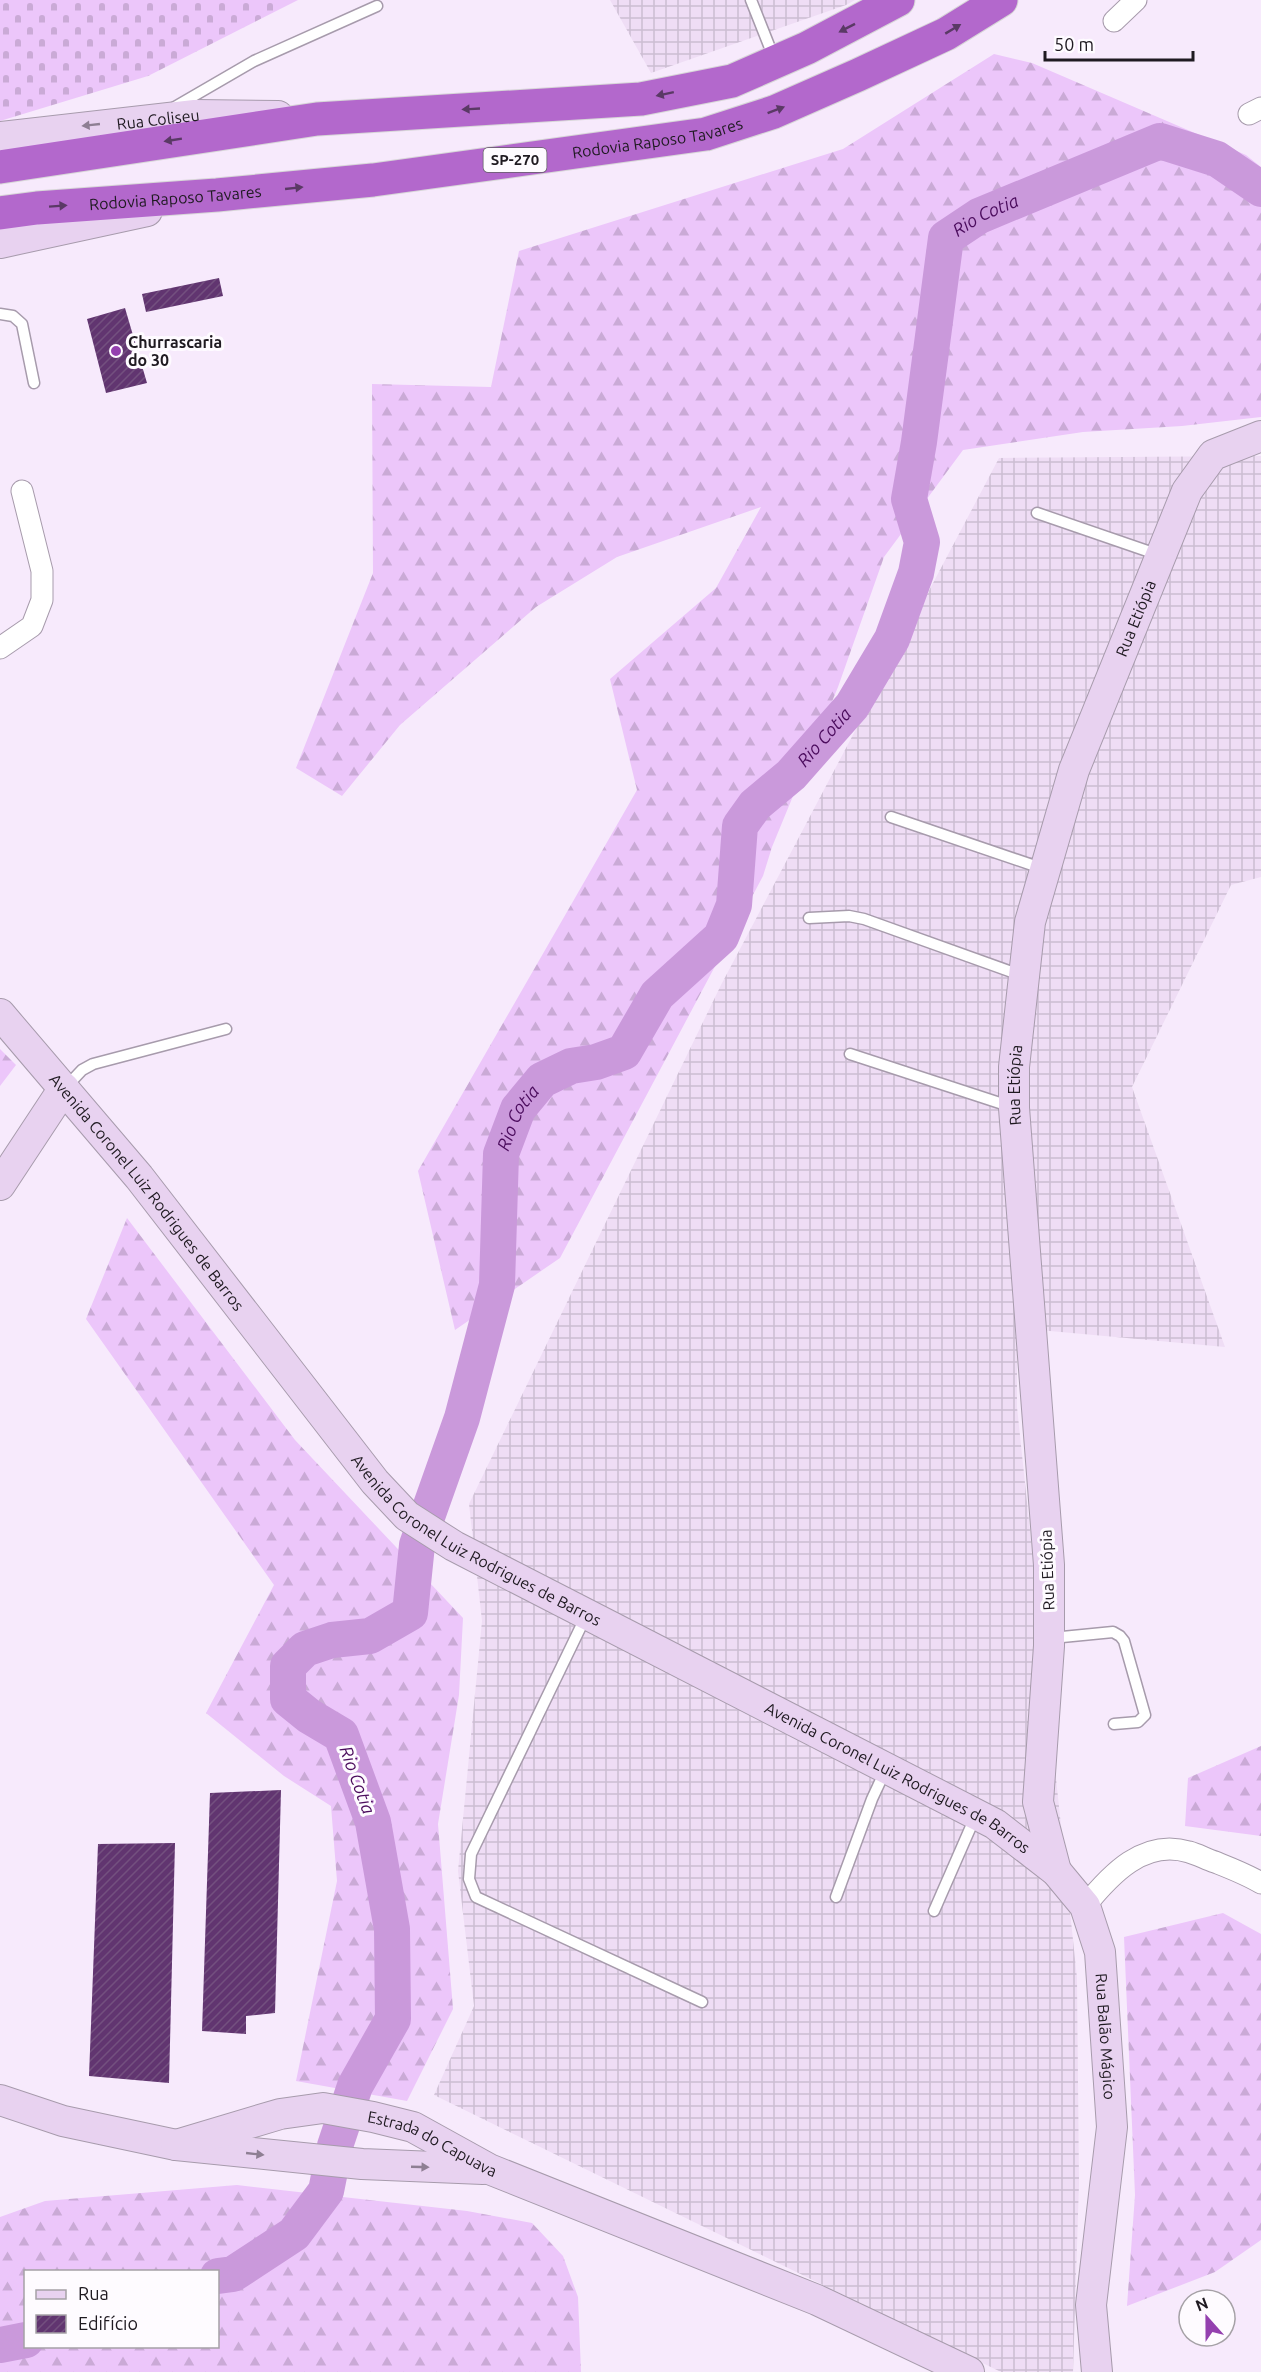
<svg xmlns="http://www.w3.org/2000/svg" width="1261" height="2372" font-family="Ubuntu,sans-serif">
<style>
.industrial{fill:url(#industrial-grid)}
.forest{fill:url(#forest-firs);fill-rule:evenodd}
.cemetery{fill:url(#cemetery-stones)}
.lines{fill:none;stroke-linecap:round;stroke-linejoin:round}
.river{stroke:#ca99db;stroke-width:36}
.building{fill:url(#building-hatch)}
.lane-casing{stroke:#a79bac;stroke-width:13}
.street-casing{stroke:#a79bac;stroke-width:23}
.secondary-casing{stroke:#a79bac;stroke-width:32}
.highway-casing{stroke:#d7d6d7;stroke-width:35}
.lane{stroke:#fff;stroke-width:10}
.street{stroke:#fff;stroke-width:21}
.secondary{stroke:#e8d2f0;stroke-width:30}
.highway{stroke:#b368cc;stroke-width:33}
.oneway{fill:#5a3965}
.oneway2{fill:#8e7f93}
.poi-dot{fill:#9440af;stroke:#fefbff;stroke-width:2}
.labels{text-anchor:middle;stroke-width:6;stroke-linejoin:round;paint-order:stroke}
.shield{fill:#fefbff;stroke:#625e64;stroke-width:1.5}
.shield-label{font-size:15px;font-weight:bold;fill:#1f1a21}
.street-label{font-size:16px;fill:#1f1a21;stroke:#fefbff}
.poi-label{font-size:16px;font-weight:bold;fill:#1f1a21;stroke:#fefbff;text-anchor:start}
.water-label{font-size:18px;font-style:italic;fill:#4b0c5d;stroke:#fefbff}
</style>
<defs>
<pattern id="industrial-grid" width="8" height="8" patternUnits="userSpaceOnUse" patternTransform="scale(1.5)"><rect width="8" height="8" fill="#efddf5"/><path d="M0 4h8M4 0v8" fill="none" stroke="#ccbdd2"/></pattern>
<pattern id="forest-firs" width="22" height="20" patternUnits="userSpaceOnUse" patternTransform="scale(1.5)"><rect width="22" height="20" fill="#ecc6fa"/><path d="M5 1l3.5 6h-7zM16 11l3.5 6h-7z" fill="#caaad6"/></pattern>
<pattern id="cemetery-stones" width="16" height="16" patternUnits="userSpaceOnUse" patternTransform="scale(1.5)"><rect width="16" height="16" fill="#ecc6fa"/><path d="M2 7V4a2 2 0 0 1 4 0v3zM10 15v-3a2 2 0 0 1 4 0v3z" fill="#caaad6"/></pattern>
<pattern id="building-hatch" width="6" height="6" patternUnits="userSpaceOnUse" patternTransform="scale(1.5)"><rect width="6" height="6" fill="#613570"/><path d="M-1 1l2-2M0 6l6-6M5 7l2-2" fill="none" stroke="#73507f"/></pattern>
</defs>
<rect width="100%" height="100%" fill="#f7eafc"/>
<!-- industrial -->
<path class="industrial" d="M610 0H855L846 5 651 73Z
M1261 456V877L1231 885 1132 1087 1225 1347 1017 1328V1407L1077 1978 1079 2183 1073 2372H1001L434 2095 474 2006 458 1871 482 1621 469 1504 721 985 999 458Z"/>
<!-- forest -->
<path class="forest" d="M994 54 1032 63 1246 155 1261 167V417L1182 426 1083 432 963 450 884 557 838 687 772 847 763 876 560 1258 455 1330 418 1171 637 790 610 679 716 588 761 507 617 557 536 607 400 725 342 796 296 768 373 573 372 384 491 387 519 251 843 149Z
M0 1049 16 1065 0 1086Z
M127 1218 295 1440 463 1618 459 1695 438 1824 453 2009 407 2101 296 2081 337 1881 331 1806 284 1776 206 1713 274 1585 86 1319Z
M1261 1746V1836L1185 1826 1188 1778Z
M1223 1913 1261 1934V2240L1215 2272 1127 2306 1135 2195 1124 1937Z
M237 2185 467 2211 532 2223 563 2256 578 2297 581 2372H0V2217L45 2201ZM26 2272H218V2346H26Z"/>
<!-- cemetery -->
<path class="cemetery" d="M0 0H298L148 76 0 121Z"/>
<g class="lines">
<!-- river -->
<g class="river">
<path id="s1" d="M218 2276 233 2274 294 2234 326 2191 335 2146 355 2086 393 2019 392 1929 373 1822 341 1735 309 1716 288 1699V1666L305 1649 332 1640 370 1636 410 1613 417 1545 462 1418 497 1285 501 1154 518 1109 542 1080 571 1066 596 1062 624 1052 657 995 721 937 734 905 740 826 755 805 791 775 852 706 892 639 916 573 922 542 909 499 919 442 946 238 979 216 1160 141 1217 159 1261 189"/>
<path d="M0 2345 26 2340"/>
</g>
</g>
<!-- building -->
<path class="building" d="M219 278 223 296 146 312 142 294Z
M125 308 147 383 106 393 87 319Z
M281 1790 275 2013 246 2016V2034L202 2031 210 1793Z
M175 1843 169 2083 89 2076 98 1844Z"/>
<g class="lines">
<defs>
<path id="lane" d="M751 0 774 58
M173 108 254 61 377 6
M0 314 13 316 22 324 34 383
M1037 513 1159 555
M891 817 1044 869
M809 918 849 916 864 919 1023 976
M850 1054 1012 1107
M66 1087 82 1070 93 1064 226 1029
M586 1616 471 1854 469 1879 476 1897 702 2002
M1052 1638 1113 1632 1120 1636 1124 1641 1145 1715 1138 1722 1114 1724
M836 1897 872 1799 886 1769
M934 1911 976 1815"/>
<path id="street" d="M1114 21 1136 0
M1249 114 1261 108
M0 648 32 626 42 600V571L22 491
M1085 1906C1110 1875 1144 1838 1189 1852 1197 1854 1206 1859 1215 1862 1230 1868 1246 1874 1261 1883"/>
<g id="secondary">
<path id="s2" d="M0 137 195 115 278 116"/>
<path d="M0 243 147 211"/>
<path id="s3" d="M0 1014 139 1177 375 1482 407 1516 454 1546 995 1824 1056 1871 1085 1906 1100 1952 1112 2127 1091 2305 1097 2372"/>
<path d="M0 1185 64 1088"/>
<path id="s4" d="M1056 1871 1038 1802 1049 1646V1565L1014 1108V1067L1030 922 1074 770 1187 491 1213 455 1261 436"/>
<path d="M0 2100 63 2121 176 2145 362 2164 483 2169"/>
<path id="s5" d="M176 2145 280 2114 323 2108 373 2117 413 2127 489 2169 817 2300 969 2372"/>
</g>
<g id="highway">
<path d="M0 167 317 119 641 99 732 81 807 48 898 0"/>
<path id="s6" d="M0 213 37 208 217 195 373 180 706 134 774 112 858 75 946 34 1001 0"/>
</g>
</defs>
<!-- lane casing -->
<use href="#lane" class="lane-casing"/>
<!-- street casing -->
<use href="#street" class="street-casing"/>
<!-- secondary casing -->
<use href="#secondary" class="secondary-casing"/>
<!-- highway casing -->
<use href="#highway" class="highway-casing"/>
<!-- lane -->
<use href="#lane" class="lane"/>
<!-- street -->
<use href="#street" class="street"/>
<!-- secondary -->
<use href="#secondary" class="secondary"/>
<!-- highway -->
<use href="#highway" class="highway"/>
</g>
<!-- one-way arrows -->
<defs><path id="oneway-solid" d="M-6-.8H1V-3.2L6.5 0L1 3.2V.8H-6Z" transform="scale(1.5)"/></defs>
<g class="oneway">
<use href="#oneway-solid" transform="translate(847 28) rotate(153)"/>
<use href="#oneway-solid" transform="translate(953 29) rotate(-31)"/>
<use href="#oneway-solid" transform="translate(665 94) rotate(168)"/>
<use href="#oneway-solid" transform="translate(471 109) rotate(177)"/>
<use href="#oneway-solid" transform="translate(776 110) rotate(-21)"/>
<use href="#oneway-solid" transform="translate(173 140) rotate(171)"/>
<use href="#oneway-solid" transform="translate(294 188) rotate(-6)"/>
<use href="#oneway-solid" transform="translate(58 206) rotate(-4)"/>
</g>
<g class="oneway2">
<use href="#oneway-solid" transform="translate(91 125) rotate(174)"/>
<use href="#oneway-solid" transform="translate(255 2154) rotate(6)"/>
<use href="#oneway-solid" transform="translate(420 2167) rotate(2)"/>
</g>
<!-- markers -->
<circle class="poi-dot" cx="116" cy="351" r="6"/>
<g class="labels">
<!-- shield labels -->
<rect class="shield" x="483.5" y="148" width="63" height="24" rx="4.5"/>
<g class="shield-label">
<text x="515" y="165">SP-270</text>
</g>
<!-- street labels -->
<g class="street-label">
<text dy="6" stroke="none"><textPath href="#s2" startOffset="159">Rua Coliseu</textPath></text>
<text dy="6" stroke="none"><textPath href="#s6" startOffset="662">Rodovia Raposo Tavares</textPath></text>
<text dy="6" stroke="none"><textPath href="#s6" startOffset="176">Rodovia Raposo Tavares</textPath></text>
<text dy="6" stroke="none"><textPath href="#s4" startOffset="1276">Rua Etiópia</textPath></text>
<text dy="6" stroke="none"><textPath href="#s4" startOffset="790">Rua Etiópia</textPath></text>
<text dy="6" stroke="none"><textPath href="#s3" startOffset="231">Avenida Coronel Luiz Rodrigues de Barros</textPath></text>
<text dy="6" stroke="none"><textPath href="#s3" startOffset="717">Avenida Coronel Luiz Rodrigues de Barros</textPath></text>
<text transform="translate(1047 1570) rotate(-92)" y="6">Rua Etiópia</text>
<text dy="6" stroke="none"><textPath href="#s3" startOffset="1203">Avenida Coronel Luiz Rodrigues de Barros</textPath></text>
<text dy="6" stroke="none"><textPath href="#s3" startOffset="1566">Rua Balão Mágico</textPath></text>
<text dy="6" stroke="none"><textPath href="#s5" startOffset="268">Estrada do Capuava</textPath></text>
</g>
<!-- poi labels -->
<g class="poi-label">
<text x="128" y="348">Churrascaria<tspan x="128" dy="18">do 30</tspan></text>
</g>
<!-- water labels -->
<g class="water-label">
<text dy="6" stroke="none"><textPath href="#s1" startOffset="2463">Rio Cotia</textPath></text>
<text dy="6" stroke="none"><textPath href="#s1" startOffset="1887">Rio Cotia</textPath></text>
<text dy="6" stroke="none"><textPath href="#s1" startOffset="1365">Rio Cotia</textPath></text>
<text transform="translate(357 1780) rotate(70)" y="6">Rio Cotia</text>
</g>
</g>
<!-- legend -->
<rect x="24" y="2270" width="195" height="78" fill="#fefbff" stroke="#a5a1a6" stroke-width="1.5"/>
<rect x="36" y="2290" width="30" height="9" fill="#e8d2f0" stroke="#a5a1a6" stroke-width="1.5"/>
<text x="78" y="2300" font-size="18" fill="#1f1a21">Rua</text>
<rect x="36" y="2315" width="30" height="18" fill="url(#building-hatch)" stroke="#a5a1a6" stroke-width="1.5"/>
<text x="78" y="2330" font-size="18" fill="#1f1a21">Edifício</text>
<!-- north arrow -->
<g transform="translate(1207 2318) rotate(339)"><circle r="28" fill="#fefbff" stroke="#a5a1a6" stroke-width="1.5"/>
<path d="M0-4.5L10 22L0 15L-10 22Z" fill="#9440af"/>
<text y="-9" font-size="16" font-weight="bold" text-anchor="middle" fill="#1f1a21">N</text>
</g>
<!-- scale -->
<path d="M1045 51v9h148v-9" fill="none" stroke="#1f1a21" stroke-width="3"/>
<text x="1054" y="51" font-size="18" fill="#1f1a21" stroke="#fefbff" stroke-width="4.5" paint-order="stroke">50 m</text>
</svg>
